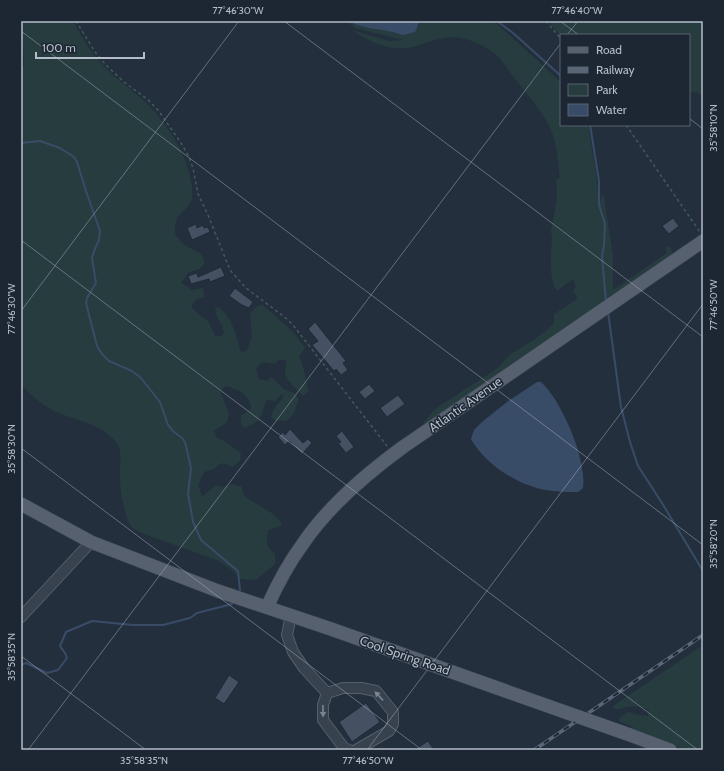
<svg xmlns="http://www.w3.org/2000/svg" width="724" height="771" font-family="Cabin,sans-serif">
<style>
.green{fill:#263c3f}
.water{fill:#394c67}
.lines{fill:none;stroke-linecap:round;stroke-linejoin:round}
.stream{stroke:#394c67;stroke-width:2}
.building{fill:#455162;stroke:#1f2835}
.minor-casing{stroke:#565f6c;stroke-width:12}
.major-casing{stroke:#414a57;stroke-width:14}
.path{stroke:#44595c;stroke-width:1.5;stroke-dasharray:3 3;stroke-linecap:butt}
.minor{stroke:#38414e;stroke-width:10}
.major{stroke:#56606e;stroke-width:13}
.rail-casing{stroke:#5a6575;stroke-width:3.5}
.rail{stroke:#1d2633;stroke-width:2;stroke-dasharray:6;stroke-linecap:butt}
.major-bridge-casing{stroke:#414a57;stroke-width:14;stroke-linecap:butt}
.major-bridge{stroke:#56606e;stroke-width:13}
.oneway{fill:#7c8592}
.ticks{fill:none;stroke:#b4bcc9;stroke-width:1;stroke-opacity:0.45}
.labels{text-anchor:middle;stroke-width:3;stroke-linejoin:round;paint-order:stroke}
.street-label{font-size:13px;fill:#b4bcc9;stroke:#1d2633}
.neatline{fill:none;stroke:#b4bcc9;stroke-width:1.5}
.ticks-label{font-size:10px;text-anchor:middle;fill:#b4bcc9}
</style>
<rect width="100%" height="100%" fill="#242f3e"/>
<!-- green -->
<path class="green" d="M22 21H73C82 37 91 53 104 66 116 79 130 88 143 100 167 121 195 165 192 197 192 207 178 212 176 222 174 225 175 230 175 234L183 244 201 254 205 263 199 269 188 273 181 283 192 290 203 288 204 297 196 300 191 306 195 311 208 321 215 336H222L224 332C222 323 216 318 215 308L218 307C233 317 236 336 241 352L247 350 252 336 250 314C253 310 256 305 263 305L293 332 305 348 299 357C306 369 304 379 309 391L303 396C298 390 285 380 285 373 285 369 286 365 286 360H278L275 364 262 362 256 369 259 379 267 381 271 377 285 390 295 393 299 400 293 415 286 421 275 420 271 417C272 409 280 403 284 395H281L275 401H271L267 399C260 417 264 420 244 428L241 424V416L251 408C250 394 238 390 226 386L220 391 229 413 227 422 214 431 217 438 224 441 241 453 240 461 232 467 224 463 218 465 214 469 204 472 198 485 202 496C208 493 211 488 217 485L221 487 232 484 242 487 244 496 273 514 281 522V526L269 530C265 540 266 547 275 554V564L256 580 240 579 231 569 219 561 144 534C141 532 136 531 133 528 125 521 120 490 120 479 119 466 124 451 115 441 101 424 78 421 59 413 46 408 28 394 21 383V66H24Z
M346 21H352L354 24 368 28 388 31 398 34 419 26 420 21H494L561 82V125H588L596 173 598 189V208L603 193 613 255V290L667 253 665 249 669 246 671 248 673 254 416 433 433 411 441 405 498 368 509 355 529 343 547 330 554 323V314L576 300 577 296 574 293 573 290 576 287 573 279 557 291C548 276 551 256 552 239 552 236 551 233 551 230 554 213 559 198 556 180L560 178C558 162 557 145 551 130 543 111 528 96 516 80 508 70 501 57 490 50 480 44 465 37 453 37 438 37 426 44 412 47 390 52 369 42 352 30L389 41 403 40 355 28Z
M548 21H703V96C699 92 695 91 689 92V35H561V37Z
M703 645V750H686L634 730 633 727 619 721 620 717 628 712 634 714 648 716 649 710C642 707 635 705 627 707 622 708 620 710 615 709L613 706Z"/>
<!-- water -->
<path class="water" d="M352 21H420L415 32 403 35 388 31 368 28 354 24Z
M537 382H541C562 401 587 460 583 488L578 492C570 492 561 492 553 491 522 488 486 466 471 439L474 430 482 422 507 402Z"/>
<g class="lines">
<!-- stream -->
<path class="stream" d="M497 21 513 33 561 76
M697 21 703 23
M590 125 599 181V205L605 224 604 245 602 256 606 302
M21 143 40 141 60 148 74 157 77 162 86 191 100 231 99 240 94 251 92 258 96 283 87 298 86 303 97 346 102 354 109 361 132 371 141 378 160 402 168 425 174 432 182 438 185 442 191 468 188 494 191 510 193 522 201 540 238 571 240 590
M608 312 621 407 630 442 638 466 662 503 703 571
M21 665 26 663 47 673 58 670 67 658 65 653 60 646 66 632 92 621 133 625H163L190 618 197 613 232 604
M21 685V686"/>
</g>
<!-- building -->
<path class="building" d="M673 218 679 226 669 234 662 226Z
M196 224 197 228 203 225 204 228 208 227 210 232 192 240 187 228Z
M221 267 225 276 210 282 209 279 191 284 188 276 197 273 198 277Z
M235 288 253 302 249 308 242 305 229 296Z
M315 322 346 361 343 363 348 370 341 375 336 369 334 371 312 345 318 341 308 329Z
M369 384 375 391 365 399 359 392Z
M398 395 405 404 387 417 380 408Z
M290 429 303 443 308 439 312 443 302 454 289 441 285 445 278 437 283 432 285 435Z
M342 431 354 447 346 453 338 443 341 442 336 436Z
M229 675 239 682 224 704 215 698Z
M366 703 380 722 352 742 339 722Z
M428 741 434 750H414Z"/>
<g class="lines">
<defs>
<path id="minor" d="M291 615 287 635 293 652 304 668 327 693
M21 617 91 542
M349 750 344 748 323 720V705L327 693 343 688H361L376 691 393 712V724L389 731 356 750"/>
<path id="major" d="M21 504 91 542 218 591 331 629 579 717
M267 607C277 585 288 564 302 545 328 506 366 474 403 447L703 241
M630 735 670 750"/>
</defs>
<!-- minor casing -->
<use href="#minor" class="minor-casing"/>
<!-- major casing -->
<use href="#major" class="major-casing"/>
<!-- path -->
<path class="path" d="M76 21 95 52 106 65 124 82 147 99 158 110 181 143 188 155 193 168 198 194 208 215 230 270 246 288 287 319 293 325 387 446
M546 21 561 39
M626 125 700 232"/>
<!-- minor -->
<use href="#minor" class="minor"/>
<!-- major -->
<use href="#major" class="major"/>
<defs>
<path id="rail" d="M534 750 703 635"/>
</defs>
<!-- rail casing -->
<use href="#rail" class="rail-casing"/>
<!-- rail -->
<use href="#rail" class="rail"/>
<defs>
<path id="major-bridge" d="M579 717 630 735"/>
</defs>
<!-- major-bridge casing -->
<use href="#major-bridge" class="major-bridge-casing"/>
<!-- major-bridge -->
<use href="#major-bridge" class="major-bridge"/>
</g>
<!-- one-way arrows -->
<defs><path id="oneway-solid" d="M-6-.8H1V-3.2L6.5 0L1 3.2V.8H-6Z"/></defs>
<g class="oneway">
<use href="#oneway-solid" transform="translate(379 696) rotate(-133)"/>
<use href="#oneway-solid" transform="translate(323 711) rotate(89)"/>
</g>
<!-- ticks -->
<path class="ticks" d="M284 21 703 337M560 21 579 35M21 31 703 545M567 35 578 21M689 118 703 129M21 240 698 750M21 311 239 21M21 448 422 750M21 656 146 750M28 750 561 43M367 750 703 304"/>
<g class="labels">
<!-- street labels -->
<g class="street-label">
<text transform="translate(465 404) rotate(-35)" y="5">Atlantic Avenue</text>
<text transform="translate(405 655) rotate(19)" y="5">Cool Spring Road</text>
</g>
</g>
<!-- border -->
<rect width="724" height="771" fill="none" stroke="#1d2633" stroke-width="44"/>
<!-- legend -->
<rect x="560" y="34" width="130" height="92" fill="#1d2633" stroke="#59626f"/>
<rect x="568" y="47" width="20" height="6" fill="#56606e" stroke="#59626f"/>
<text x="596" y="54" font-size="12" fill="#b4bcc9">Road</text>
<rect x="568" y="67" width="20" height="6" fill="#5a6575" stroke="#59626f"/>
<text x="596" y="74" font-size="12" fill="#b4bcc9">Railway</text>
<rect x="568" y="84" width="20" height="12" fill="#263c3f" stroke="#59626f"/>
<text x="596" y="94" font-size="12" fill="#b4bcc9">Park</text>
<rect x="568" y="104" width="20" height="12" fill="#394c67" stroke="#59626f"/>
<text x="596" y="114" font-size="12" fill="#b4bcc9">Water</text>
<!-- scale -->
<path d="M36 52v6h108v-6" fill="none" stroke="#b4bcc9" stroke-width="2"/>
<text x="42" y="52" font-size="12" fill="#b4bcc9" stroke="#1d2633" stroke-width="3" paint-order="stroke">100 m</text>
<rect x="22" y="22" width="680" height="727" class="neatline"/>
<g class="ticks-label">
<text x="238" y="14">77°46'30"W</text>
<text x="577" y="14">77°46'40"W</text>
<text transform="translate(713 128) rotate(-90)" y="4">35°58'10"N</text>
<text transform="translate(713 305) rotate(-90)" y="4">77°46'50"W</text>
<text transform="translate(11 309) rotate(-90)" y="4">77°46'30"W</text>
<text transform="translate(11 449) rotate(-90)" y="4">35°58'30"N</text>
<text transform="translate(713 544) rotate(-90)" y="4">35°58'20"N</text>
<text transform="translate(11 657) rotate(-90)" y="4">35°58'35"N</text>
<text x="144" y="764">35°58'35"N</text>
<text x="368" y="764">77°46'50"W</text>
</g>
</svg>
